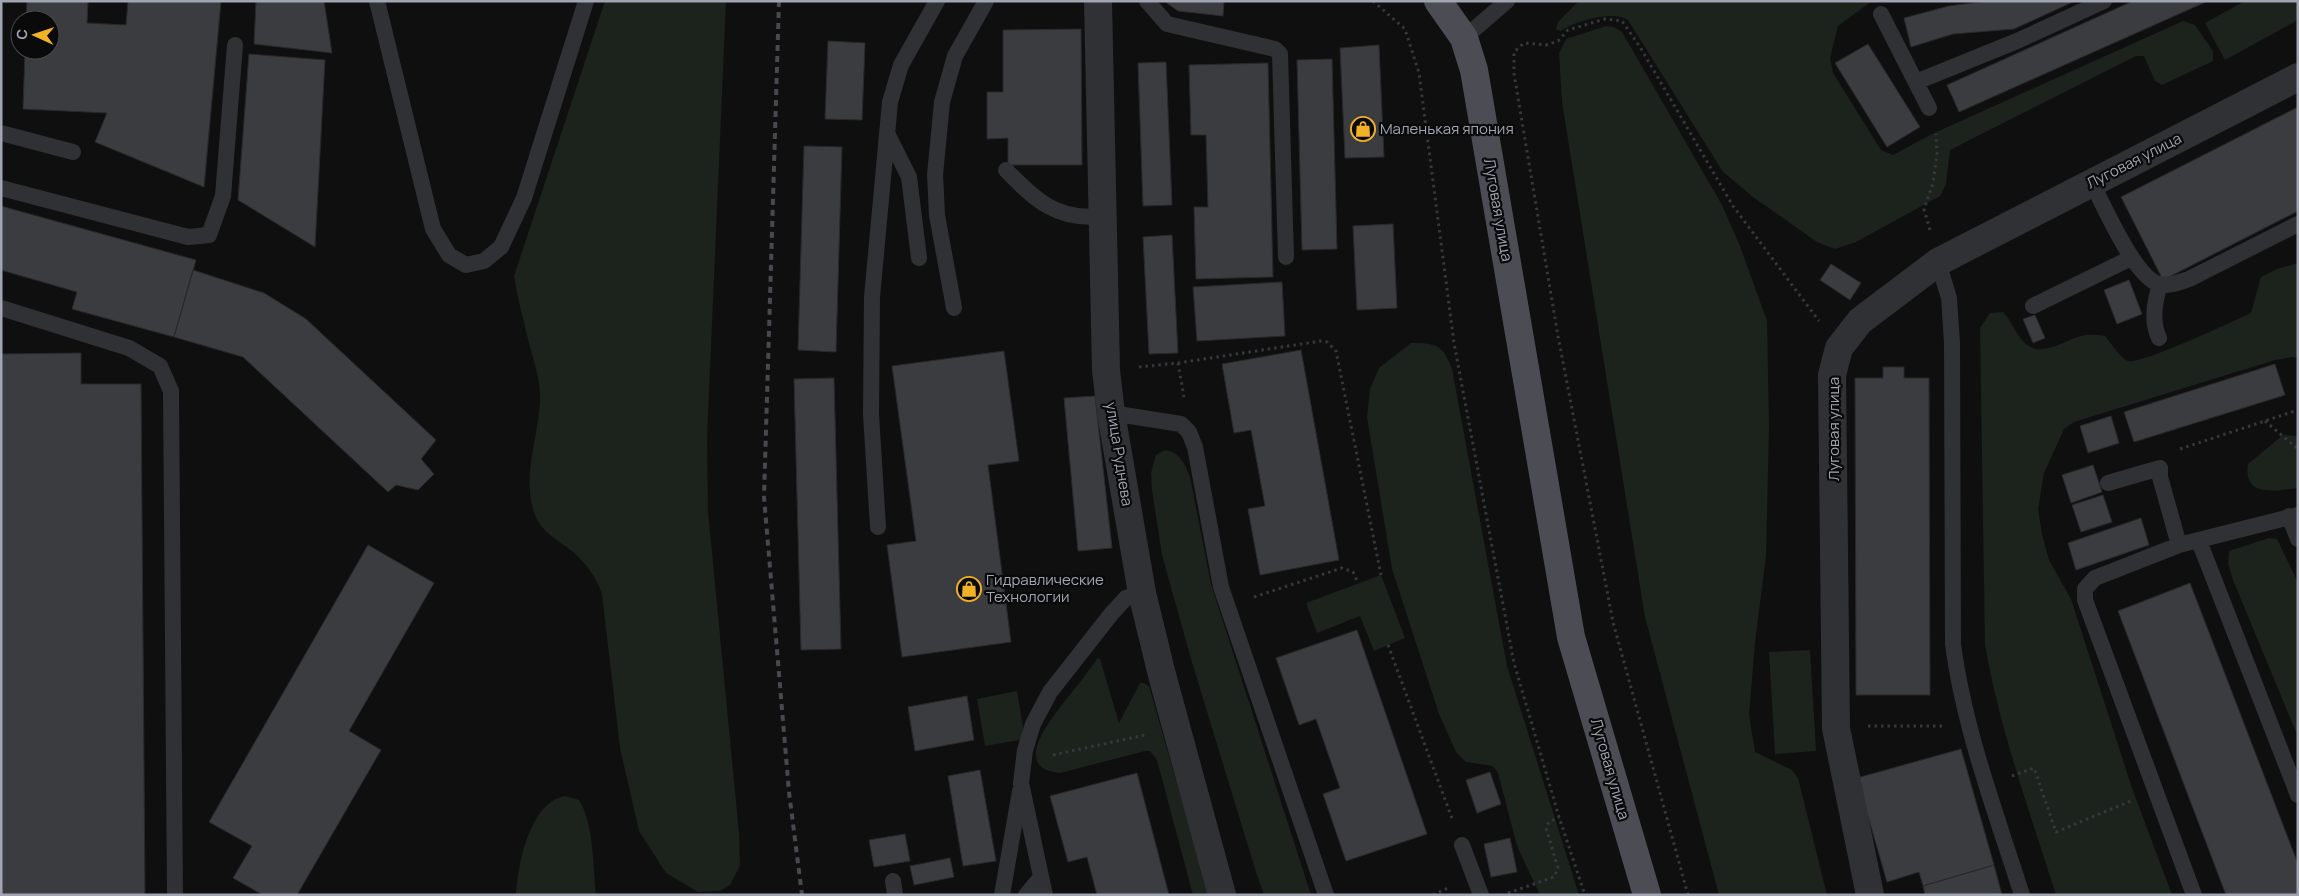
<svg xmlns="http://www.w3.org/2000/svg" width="2299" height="896" font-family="Manrope,sans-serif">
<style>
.green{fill:#1b231c}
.building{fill:#3b3c40;stroke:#29292c}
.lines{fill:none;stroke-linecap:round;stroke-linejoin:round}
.path{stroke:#36383c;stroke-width:3;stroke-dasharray:2.5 4;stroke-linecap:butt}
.lane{stroke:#303135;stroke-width:16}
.street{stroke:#303135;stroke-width:28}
.primary{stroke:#4c4d54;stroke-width:28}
.rail{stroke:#47494e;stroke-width:4;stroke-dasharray:6 5;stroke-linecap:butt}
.labels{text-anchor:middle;stroke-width:4.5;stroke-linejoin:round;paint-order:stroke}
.poi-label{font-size:15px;fill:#a0a5b1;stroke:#0a0a0b;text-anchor:start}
.street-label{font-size:15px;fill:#a0a5b1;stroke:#0a0a0b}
</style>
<rect width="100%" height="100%" fill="#0f0f10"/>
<!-- green -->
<path class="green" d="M605 1H726L707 438 708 511 739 833 740 866 730 885 720 891 698 892 666 873 639 831 620 748 602 594C596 577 586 563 572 551 558 540 542 533 535 515 521 478 538 440 540 402 541 383 535 365 530 347 524 323 518 300 514 276Z
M1579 1H1872L1838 26 1830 58 1833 73 1881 150 1893 155 1932 134 2183 21 2195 25 2213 51V61L2162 85 2155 81 2144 56H2136L1950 150 1946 184 1940 196 1856 242 1835 249 1817 242 1753 197 1723 172 1628 20C1614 10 1575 21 1561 31L1556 29 1558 22Z
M2245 1H2298V20L2225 60 2205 23Z
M1606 26 1614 27 1622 32 1722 205 1740 246 1767 321 1769 427 1766 556 1755 642 1749 715 1755 752 1792 770 1798 778 1827 895H1719L1645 617 1562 102 1559 53 1566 39Z
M2298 263V358L2292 357 2275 360 2074 422 2064 429 2044 473 2038 509 2042 534 2049 560 2071 599 2132 788 2172 895H2056C2030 813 2000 730 1985 645L1980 328 1990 313 2003 312C2013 322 2017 339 2029 346 2044 356 2066 340 2081 336 2089 334 2097 335 2105 336 2111 343 2120 358 2128 361 2141 365 2233 321 2251 313L2261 277 2277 269Z
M1411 343C1437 343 1443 345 1452 369L1507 666 1579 895H1540L1517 846 1498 773 1493 766 1466 762 1456 752 1439 714 1392 569 1367 417 1370 389 1379 368Z
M2283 435 2298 436V488C2276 490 2243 499 2248 464Z
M1165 450C1180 452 1185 464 1190 477L1211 584 1311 895H1264L1256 872 1191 659 1162 555 1152 490 1151 473 1156 455Z
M2269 538 2277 539 2298 583V737L2233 580 2228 563 2229 551Z
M1381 575 1405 638 1374 651 1360 616 1317 633 1306 603Z
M1810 650 1816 751 1775 754 1769 652Z
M1098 658 1100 659 1119 723 1140 683H1144L1149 686 1209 895H1193L1157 760 1150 751H1145L1060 773C1006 768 1057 712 1072 692 1081 681 1089 670 1098 658Z
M1017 691 1025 739 985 746 977 699Z
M565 796 579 800C594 824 593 866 596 895H516C518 865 529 803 565 796Z"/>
<!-- building -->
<path class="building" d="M27 1H88L87 23 126 25 128 1H221L204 187 95 142 107 113 23 109 25 50H50V20H26Z
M256 1H324L332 53 254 44Z
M1164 1H1224L1223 16 1178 11Z
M1987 1H2075L2014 29 1953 34 1911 47 1904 18 1949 6Z
M2133 1H2208L1959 112 1947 85Z
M1081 29 1082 165H1008V138L987 139V92H1003V30Z
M828 41 865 43 862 120 825 119Z
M1868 44 1920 127 1887 147 1835 63Z
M1379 45 1384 157 1345 158 1340 48Z
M249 54 325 60 315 247 238 200Z
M1332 59 1337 249 1302 250 1297 60Z
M1166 62 1172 205 1143 206 1138 63Z
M1268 63 1273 277 1196 279 1194 207H1208L1206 135H1191L1189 65Z
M2298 107V211L2163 280 2121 197Z
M804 146 842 147 836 352 798 350Z
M1 206 196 260 174 337 72 309 77 292 1 270Z
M1393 224 1397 308 1357 310 1353 226Z
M1172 235 1178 353 1149 354 1143 237Z
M1831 264 1861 283 1850 300 1820 280Z
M193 270 264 293 306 319 436 440 421 459 434 474 418 490 396 485 388 492 243 357 174 337Z
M2129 280 2142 314 2117 324 2104 290Z
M1282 282 1285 336 1197 341 1193 287Z
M2035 315 2045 338 2033 343 2023 319Z
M1301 350 1339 560 1260 575 1248 509 1265 506 1251 430 1234 433 1222 364Z
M1004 351 1019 461 988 465 1011 642 902 657 887 545 916 541 892 366Z
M81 353V384H141L145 895H1V354Z
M2275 364 2285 395 2134 442 2124 412Z
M1883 367H1904V378H1929L1930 695H1856L1855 378H1883Z
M834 378 841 649 801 650 794 379Z
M1095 396 1112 548 1078 551 1064 398Z
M2111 416 2119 443 2088 453 2080 426Z
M2093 465 2102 492 2071 503 2062 475Z
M2103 495 2112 522 2081 532 2072 505Z
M2141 518 2149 545 2076 570 2068 543Z
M368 545 434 583 349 731 381 750 297 895H263L233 878 252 846 209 822Z
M2190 583 2298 864V895H2226L2118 611Z
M1357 630 1427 834 1346 861 1323 794 1340 788 1316 719 1299 725 1276 658Z
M967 696 974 740 915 751 908 707Z
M1961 749 1994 865 1923 886 1919 872 1887 882 1857 778Z
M980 770 996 861 963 866 948 776Z
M1490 772 1501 804 1477 813 1466 780Z
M1137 773 1169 895H1097L1087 857 1068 862 1050 796Z
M905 834 910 861 874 867 869 840Z
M1510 838 1517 872 1491 877 1484 844Z
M950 858 954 877 914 885 910 866Z
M1994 865 2002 895H1925L1923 886Z"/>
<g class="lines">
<!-- path -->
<path class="path" d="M1373 1 1405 29 1419 73 1454 343 1514 663 1559 817 1585 895
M1930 230 1924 209 1933 183 1937 154 1936 134
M1178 363 1184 397
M1139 367 1178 363 1321 341 1327 342 1336 351 1381 575
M2265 421 2298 449
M2180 449 2298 410
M1254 597 1342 568 1353 572 1358 583
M1388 645 1453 821
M1868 726H1942
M1053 755 1145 735
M2012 776 2034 768 2056 832 2131 801
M1508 893 1554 877 1558 868 1546 828 1549 822 1559 817
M1433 895 1448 888
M1688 895 1613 622 1558 336 1514 74V52L1524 43 1546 45 1558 41 1568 30 1605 19 1622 21 1640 47 1733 206 1819 321"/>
<!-- lane -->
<path class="lane" d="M377 1 433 229 449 255 466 265 484 261 501 247 524 198 586 1
M1147 1 1167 24 1275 49 1280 54 1286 257
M1881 14 1929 108
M1464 38 1507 1
M1916 82 2017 41 2104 1
M1 133 73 152
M887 133 909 177 919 258
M1006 170C1035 200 1057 221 1102 216
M2092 183C2104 206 2135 278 2159 284 2168 287 2180 282 2189 279L2298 224
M1 188 188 237 209 235 223 196 235 45
M1938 262 1949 298 1952 343 1953 644C1964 729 1996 813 2022 895
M2033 306 2131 258
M1 308 129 348 160 366 171 391 175 895
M954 308 937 215 935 175 942 102 955 56 986 1
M2159 338C2151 321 2154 303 2160 285
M1111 413 1181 424 1189 432 1195 447 1221 587 1326 895
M2108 483 2160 468V477L2179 545
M2289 516 2298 539
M878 527 871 414 872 297 890 102 901 65 937 1
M2199 541 2298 795
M1462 845 1481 895
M893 881 895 895
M1002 895 1020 791
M1026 895 1041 877
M1045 895 1021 783 1025 750 1033 724 1050 692 1112 613 1126 598 1142 593
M2194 895 2085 600V589L2095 578 2179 545 2298 515"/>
<!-- street -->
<path class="street" d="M1098 1 1106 370 1111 413 1142 593 1162 675 1222 895
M1870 895 1836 728 1832 375 1839 348 1860 321 1938 262 2298 77"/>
<!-- primary -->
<path class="primary" d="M1438 1 1464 38 1474 70 1571 637 1647 895"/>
<!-- rail -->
<path class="rail" d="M779 1 764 497 789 792 802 895"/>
</g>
<!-- icons -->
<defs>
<symbol id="shop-ring" viewBox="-11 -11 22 22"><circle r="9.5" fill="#0a0a0b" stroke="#f2b225" stroke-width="1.5"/><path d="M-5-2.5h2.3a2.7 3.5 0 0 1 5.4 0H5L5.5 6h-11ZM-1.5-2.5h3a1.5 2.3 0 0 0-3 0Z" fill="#f2b225"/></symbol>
</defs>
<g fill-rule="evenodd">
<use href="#shop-ring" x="1349" y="115" width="28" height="28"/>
<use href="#shop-ring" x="955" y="575" width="28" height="28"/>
</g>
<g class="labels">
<!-- poi labels -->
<g class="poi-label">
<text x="1380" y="134">Маленькая япония</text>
<text x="986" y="585">Гидравлические<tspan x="986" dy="17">Технологии</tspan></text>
</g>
<!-- street labels -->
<g class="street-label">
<text transform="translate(2134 161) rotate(-27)" y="5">Луговая улица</text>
<text transform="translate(1498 210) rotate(80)" y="5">Луговая улица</text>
<text transform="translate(1834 429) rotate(-90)" y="5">Луговая улица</text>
<text transform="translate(1119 454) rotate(81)" y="5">улица Руднева</text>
<text transform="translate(1610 769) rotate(74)" y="5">Луговая улица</text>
</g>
</g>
<!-- border -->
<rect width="2299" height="896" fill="none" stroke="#a0a5b1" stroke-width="5"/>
<!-- north arrow -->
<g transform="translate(35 35) rotate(273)"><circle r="24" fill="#0a0a0b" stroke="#46484d"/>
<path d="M0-4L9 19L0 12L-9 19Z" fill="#f2b225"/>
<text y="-8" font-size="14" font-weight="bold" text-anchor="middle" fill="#a0a5b1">С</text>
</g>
</svg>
